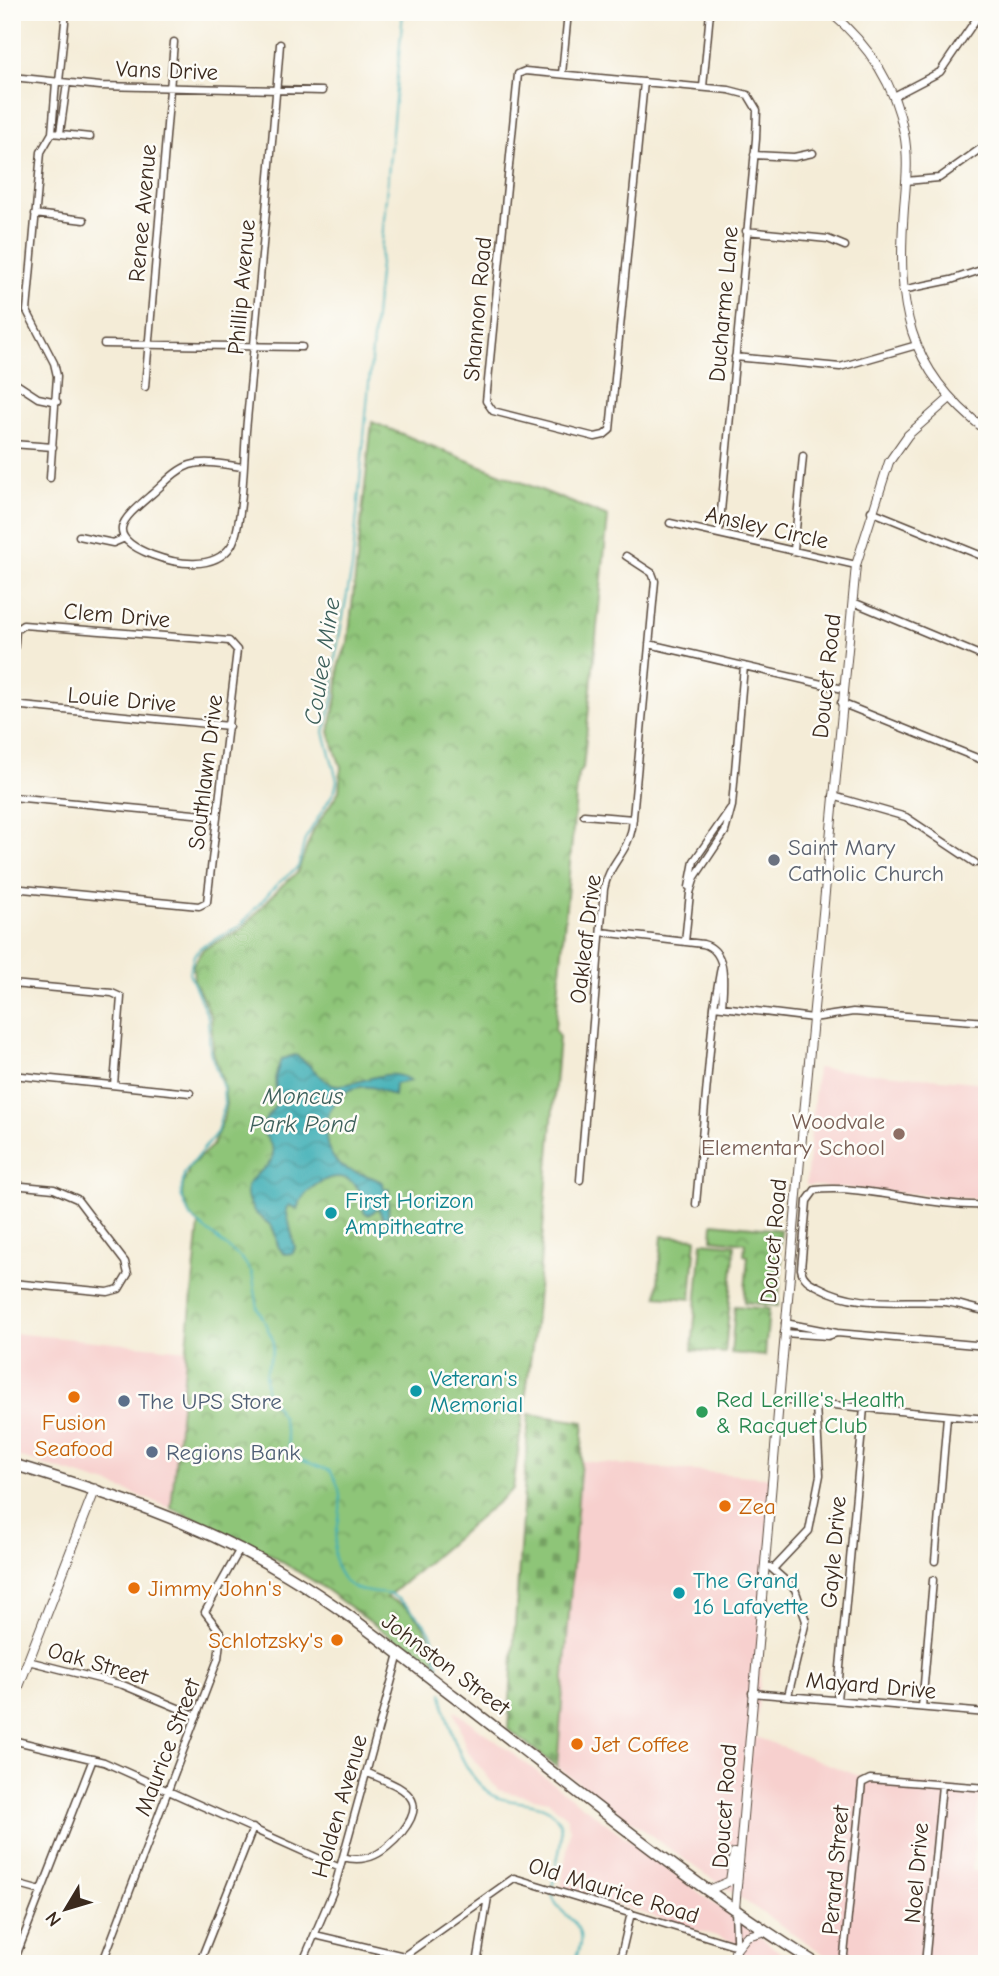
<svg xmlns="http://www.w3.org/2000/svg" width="999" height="1976" font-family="'Comic Neue',sans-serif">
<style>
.built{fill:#f7d0ce}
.cemetery{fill:url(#cemetery-stones);stroke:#64784b;stroke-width:2}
.park{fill:url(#park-crowns);stroke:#64784b;stroke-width:2}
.water{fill:url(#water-waves);stroke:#3c6c6a;stroke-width:2}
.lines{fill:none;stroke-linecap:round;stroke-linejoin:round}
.stream{stroke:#3daeb5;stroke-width:2}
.minor-casing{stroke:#57473a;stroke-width:9}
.tertiary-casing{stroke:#57473a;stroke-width:10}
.secondary-casing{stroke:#57473a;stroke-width:11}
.primary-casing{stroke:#57473a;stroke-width:13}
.minor{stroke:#fff;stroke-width:6}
.tertiary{stroke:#fff;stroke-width:8}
.secondary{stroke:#fff;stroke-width:9}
.primary{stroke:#fff;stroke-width:10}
.worship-dot{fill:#6b7280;stroke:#fdfcf7;stroke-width:2.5}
.education-dot{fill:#8d6e63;stroke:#fdfcf7;stroke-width:2.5}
.culture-dot{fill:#0f9aa8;stroke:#fdfcf7;stroke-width:2.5}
.food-dot{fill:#e8710a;stroke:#fdfcf7;stroke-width:2.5}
.service-dot{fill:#5c6f8a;stroke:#fdfcf7;stroke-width:2.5}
.leisure-dot{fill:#2e9e5b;stroke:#fdfcf7;stroke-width:2.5}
.labels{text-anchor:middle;stroke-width:5;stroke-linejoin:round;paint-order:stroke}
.street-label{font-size:23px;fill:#3b2a1e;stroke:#fdfcf7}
.worship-label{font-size:23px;fill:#5b616d;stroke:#fdfcf7;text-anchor:start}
.education-label{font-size:23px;fill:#785e54;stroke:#fdfcf7;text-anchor:end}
.culture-label{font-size:23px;fill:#0d838f;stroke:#fdfcf7;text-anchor:start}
.leisure-label{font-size:23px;fill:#27864d;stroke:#fdfcf7;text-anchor:start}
.service-label{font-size:23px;fill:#4e5e75;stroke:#fdfcf7;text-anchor:start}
.food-label{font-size:23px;fill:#c56008;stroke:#fdfcf7;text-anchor:start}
.water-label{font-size:24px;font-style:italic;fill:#3c5f5a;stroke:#fdfcf7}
</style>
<defs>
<pattern id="cemetery-stones" width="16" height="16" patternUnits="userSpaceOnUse" patternTransform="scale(1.75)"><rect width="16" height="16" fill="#8ec578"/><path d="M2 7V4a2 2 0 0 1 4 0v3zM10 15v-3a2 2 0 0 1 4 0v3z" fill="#75a062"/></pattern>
<pattern id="park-crowns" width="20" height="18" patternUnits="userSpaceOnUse" patternTransform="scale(1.75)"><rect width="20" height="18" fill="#8ec578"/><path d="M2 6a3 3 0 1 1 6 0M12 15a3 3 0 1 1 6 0" fill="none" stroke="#75a062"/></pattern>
<pattern id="water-waves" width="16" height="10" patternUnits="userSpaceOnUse" patternTransform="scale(1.75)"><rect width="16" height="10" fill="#3daeb5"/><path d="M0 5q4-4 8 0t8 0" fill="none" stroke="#348e93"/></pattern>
</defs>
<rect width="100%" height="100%" fill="#fdfcf7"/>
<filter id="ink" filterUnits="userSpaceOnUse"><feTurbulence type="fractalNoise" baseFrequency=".0143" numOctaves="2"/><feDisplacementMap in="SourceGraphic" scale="14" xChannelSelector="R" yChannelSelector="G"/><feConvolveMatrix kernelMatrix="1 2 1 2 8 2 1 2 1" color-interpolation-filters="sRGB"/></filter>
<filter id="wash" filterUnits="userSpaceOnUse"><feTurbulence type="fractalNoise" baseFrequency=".00686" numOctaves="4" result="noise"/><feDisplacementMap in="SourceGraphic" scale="28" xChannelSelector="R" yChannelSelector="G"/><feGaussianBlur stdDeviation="1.57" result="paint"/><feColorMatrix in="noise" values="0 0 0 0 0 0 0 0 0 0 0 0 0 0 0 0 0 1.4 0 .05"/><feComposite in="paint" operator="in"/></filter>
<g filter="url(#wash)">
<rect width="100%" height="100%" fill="#f4ecd7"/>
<!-- built -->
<path class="built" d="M817 1068 987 1083V1200L806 1185Z
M12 1333 188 1350 171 1508 111 1485 12 1455Z
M582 1461 774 1478 756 1737 862 1777 980 1793 972 1870 987 1874V1964H838L692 1865 557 1767Z
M454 1710 785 1956 797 1964H741L738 1943 561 1887 570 1830 566 1816 548 1801 498 1790 467 1751Z"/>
<!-- cemetery -->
<path class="cemetery" d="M529 1414 584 1422 557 1767 508 1729Z"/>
<!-- park -->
<path class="park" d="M372 422 608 517 583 768 578 774 555 1029 559 1037 535 1325 513 1489 386 1598C417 1606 437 1639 435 1669L318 1584 262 1550 171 1508 199 1224 190 1216 182 1195 183 1185 190 1166 212 1146 223 1120 226 1104 224 1087 213 1051 211 1016 194 980 193 965 203 949 241 930 279 888 297 873 313 831 339 791 341 767 329 732 337 697 339 664 348 643Z
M713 1223 781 1230 778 1258 782 1259 778 1306 744 1302 748 1256 744 1255 745 1243 712 1239Z
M662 1236 696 1238 691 1299 657 1296Z
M702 1242 735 1245 725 1353 692 1350Z
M735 1306 769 1309 765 1356 731 1353Z"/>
<!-- water -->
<path class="water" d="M295 1055C313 1063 321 1086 340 1085 364 1084 388 1065 411 1081L395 1084 394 1096C386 1093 377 1087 368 1087 330 1084 314 1133 335 1160 346 1175 369 1172 383 1183L384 1189H389L388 1218H383L378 1208 369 1215 364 1212C363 1205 362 1196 359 1190 341 1161 304 1187 297 1209L289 1205 286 1209 295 1248 293 1253 285 1254C273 1246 279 1235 271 1226 266 1220 259 1218 254 1211 229 1173 274 1176 273 1152 273 1144 264 1135 260 1128L277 1103 275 1078 281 1059Z"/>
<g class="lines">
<!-- stream -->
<path class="stream" d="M403 12 352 568 334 664V696L324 732 337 780 335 790 305 839 298 867 276 885 239 927 201 947 194 955 189 973 208 1017 210 1052 223 1088 224 1104 217 1132 184 1173 181 1195 190 1217 243 1260 252 1273 258 1308 273 1340V1350L265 1373 266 1391 282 1417 290 1451 301 1460 330 1471C358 1507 318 1549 343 1579 354 1593 373 1592 388 1594 397 1596 403 1603 410 1609 440 1635 434 1645 440 1680
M442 1693C447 1724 462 1775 491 1794 510 1807 548 1796 559 1822 566 1840 553 1867 553 1887
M552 1892C556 1922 597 1916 573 1964"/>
</g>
</g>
<g filter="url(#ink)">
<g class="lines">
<defs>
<path id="minor" d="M562 74 568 12
M12 77 100 86 322 91
M59 82 66 12
M644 82 610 430 604 435 595 437 493 411 486 401 518 74 525 71 729 90 748 95 757 110 756 139 719 533
M703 87 710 12
M894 96 940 72 981 12
M52 133 56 82
M60 133 67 83
M754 155 794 157 813 153
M906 181 939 178 987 144
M35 214 84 220
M746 231 828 239 845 246
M902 290 951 280 987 268
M104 344 302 347
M735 357 840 367 917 345
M12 381 38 398 57 402
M145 387 174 42
M12 444 53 447
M243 467C226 465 206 460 190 465 175 470 164 484 152 494 123 519 102 535 152 555 176 564 214 571 231 546 243 528 244 456 246 431 258 302 270 173 280 44
M50 478 57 376 54 363 27 311 41 152 52 133 90 137
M871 511 987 558
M670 523 856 565
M79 536 113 543 125 538
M794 550 803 456
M853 602 987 658
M649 644 843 689
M12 679 16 630 23 625 229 641 237 650 207 902 199 906 12 888
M841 703 987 762
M12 705 229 726
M833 796 906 817 975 863
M12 797 215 816
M584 815 633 819
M689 887 694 861 730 809
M601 932 703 944C729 951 723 985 722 1007
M685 942 690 893 695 877 725 832 732 806 744 666
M12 984 112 993 121 997 114 1085
M714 1006 813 1018 853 1012 987 1022
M12 1075 190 1093
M580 1180 604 889C608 865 628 852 632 828L655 581 652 573 626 556
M12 1185 54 1189 77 1199 125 1262 128 1274 119 1289 108 1292 12 1283
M696 1204 714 1006 721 967
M987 1205C931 1208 868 1184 815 1190L807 1201 801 1269C803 1280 811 1283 819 1287 859 1309 901 1299 944 1302 958 1303 972 1309 987 1311
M785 1323 837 1333 987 1346
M784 1333 828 1336 837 1333
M778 1400 987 1419
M935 1561 947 1416
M770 1567 795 1589 806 1621 788 1696
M774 1568 809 1531 820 1475 816 1405
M28 1661 123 1685 197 1716
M752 1693 987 1713
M837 1700 864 1408
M922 1707 933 1580
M12 1740 104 1762 340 1868
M343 1857C353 1860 364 1860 375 1855 389 1849 421 1818 412 1800 405 1786 380 1779 366 1772
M12 1883 41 1891
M735 1909 737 1964
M315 1935 404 1956
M13 1964 93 1759
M102 1964 218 1659 221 1633 205 1612 240 1549
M199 1964 253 1828
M302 1964 334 1889 399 1654
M398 1964 404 1956 514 1878 734 1945
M477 1964 488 1897
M619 1964 631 1913
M843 1964 862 1783 870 1779 987 1788
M925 1964 942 1785"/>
<path id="tertiary" d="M830 12C868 44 895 84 904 133 909 158 906 183 904 208 897 304 905 368 987 431
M709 1890 730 1881 734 1853
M735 1909 804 1114 856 565 889 462 908 435 950 398
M735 1951 747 1936 766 1931"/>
<path id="secondary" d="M12 1703 95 1489"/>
<path id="primary" d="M12 1464C107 1493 201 1523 287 1575 346 1610 400 1655 454 1696 573 1787 690 1885 817 1964"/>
</defs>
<!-- minor casing -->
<use href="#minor" class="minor-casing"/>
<!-- tertiary casing -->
<use href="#tertiary" class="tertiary-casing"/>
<!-- secondary casing -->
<use href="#secondary" class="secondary-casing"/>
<!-- primary casing -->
<use href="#primary" class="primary-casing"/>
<!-- minor -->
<use href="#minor" class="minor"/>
<!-- tertiary -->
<use href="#tertiary" class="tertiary"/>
<!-- secondary -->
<use href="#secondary" class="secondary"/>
<!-- primary -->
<use href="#primary" class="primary"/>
</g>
</g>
<!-- markers -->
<circle class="worship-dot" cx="774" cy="860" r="7"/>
<circle class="education-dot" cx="899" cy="1134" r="7"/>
<g class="culture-dot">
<circle cx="331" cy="1213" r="7"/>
<circle cx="416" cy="1391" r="7"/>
<circle cx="679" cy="1593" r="7"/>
</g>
<g class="food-dot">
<circle cx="74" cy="1397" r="7"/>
<circle cx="725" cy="1506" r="7"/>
<circle cx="134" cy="1588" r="7"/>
<circle cx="337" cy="1640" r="7"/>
<circle cx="577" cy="1744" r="7"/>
</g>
<g class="service-dot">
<circle cx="124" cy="1401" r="7"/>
<circle cx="152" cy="1452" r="7"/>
</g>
<circle class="leisure-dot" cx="702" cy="1412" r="7"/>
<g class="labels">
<!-- street labels -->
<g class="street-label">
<text transform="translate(167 70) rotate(2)" y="8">Vans Drive</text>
<text transform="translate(142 213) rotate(-85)" y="8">Renee Avenue</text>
<text transform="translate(241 287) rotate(-85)" y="8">Phillip Avenue</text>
<text transform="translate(723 304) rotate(-85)" y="8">Ducharme Lane</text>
<text transform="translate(477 309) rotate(-85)" y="8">Shannon Road</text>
<text transform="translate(767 527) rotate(13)" y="8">Ansley Circle</text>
<text transform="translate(117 615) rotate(5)" y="8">Clem Drive</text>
<text transform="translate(826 676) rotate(-84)" y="8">Doucet Road</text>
<text transform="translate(122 699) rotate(5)" y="8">Louie Drive</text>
<text transform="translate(205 772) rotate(-83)" y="8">Southlawn Drive</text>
<text transform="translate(585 939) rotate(-83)" y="8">Oakleaf Drive</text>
<text transform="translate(773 1241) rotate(-85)" y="8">Doucet Road</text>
<text transform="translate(833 1552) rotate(-85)" y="8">Gayle Drive</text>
<text transform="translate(98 1663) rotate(16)" y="8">Oak Street</text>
<text transform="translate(446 1664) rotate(37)" y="8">Johnston Street</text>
<text transform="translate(871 1685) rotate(5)" y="8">Mayard Drive</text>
<text transform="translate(167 1747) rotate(-69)" y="8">Maurice Street</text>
<text transform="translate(339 1806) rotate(-74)" y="8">Holden Avenue</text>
<text transform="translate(724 1806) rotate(-86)" y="8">Doucet Road</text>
<text transform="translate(835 1870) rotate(-85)" y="8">Perard Street</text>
<text transform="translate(916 1873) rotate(-85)" y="8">Noel Drive</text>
<text transform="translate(614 1890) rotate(17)" y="8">Old Maurice Road</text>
</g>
<!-- worship labels -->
<g class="worship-label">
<text x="788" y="855">Saint Mary<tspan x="788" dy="26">Catholic Church</tspan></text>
</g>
<!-- education labels -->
<g class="education-label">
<text x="885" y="1129">Woodvale<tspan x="885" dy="26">Elementary School</tspan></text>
</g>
<!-- culture labels -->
<g class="culture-label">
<text x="345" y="1208">First Horizon<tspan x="345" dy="26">Ampitheatre</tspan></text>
<text x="430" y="1386">Veteran's<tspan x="430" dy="26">Memorial</tspan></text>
<text x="693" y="1588">The Grand<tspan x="693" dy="26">16 Lafayette</tspan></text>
</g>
<!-- leisure labels -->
<g class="leisure-label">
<text x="716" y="1407">Red Lerille's Health<tspan x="716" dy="26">&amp; Racquet Club</tspan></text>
</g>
<!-- service labels -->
<g class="service-label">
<text x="138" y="1409">The UPS Store</text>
<text x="166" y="1460">Regions Bank</text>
</g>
<!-- food labels -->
<g class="food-label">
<text x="74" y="1430" text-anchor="middle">Fusion<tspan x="74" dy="26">Seafood</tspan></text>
<text x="739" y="1514">Zea</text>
<text x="148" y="1596">Jimmy John's</text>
<text x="323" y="1648" text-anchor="end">Schlotzsky's</text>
<text x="591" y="1752">Jet Coffee</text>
</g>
<!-- water labels -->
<g class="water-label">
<text transform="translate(322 661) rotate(-81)" y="8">Coulee Mine</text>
<text x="303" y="1104">Moncus<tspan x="303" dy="28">Park Pond</tspan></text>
</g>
</g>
<!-- margin -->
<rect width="999" height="1976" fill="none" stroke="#fdfcf7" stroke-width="42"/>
<!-- north arrow -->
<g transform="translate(66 1909) rotate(232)" stroke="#fdfcf7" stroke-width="5" paint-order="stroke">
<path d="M0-5L12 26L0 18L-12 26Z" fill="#3b2a1e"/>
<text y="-10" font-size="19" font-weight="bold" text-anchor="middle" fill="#3b2a1e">N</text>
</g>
</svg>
